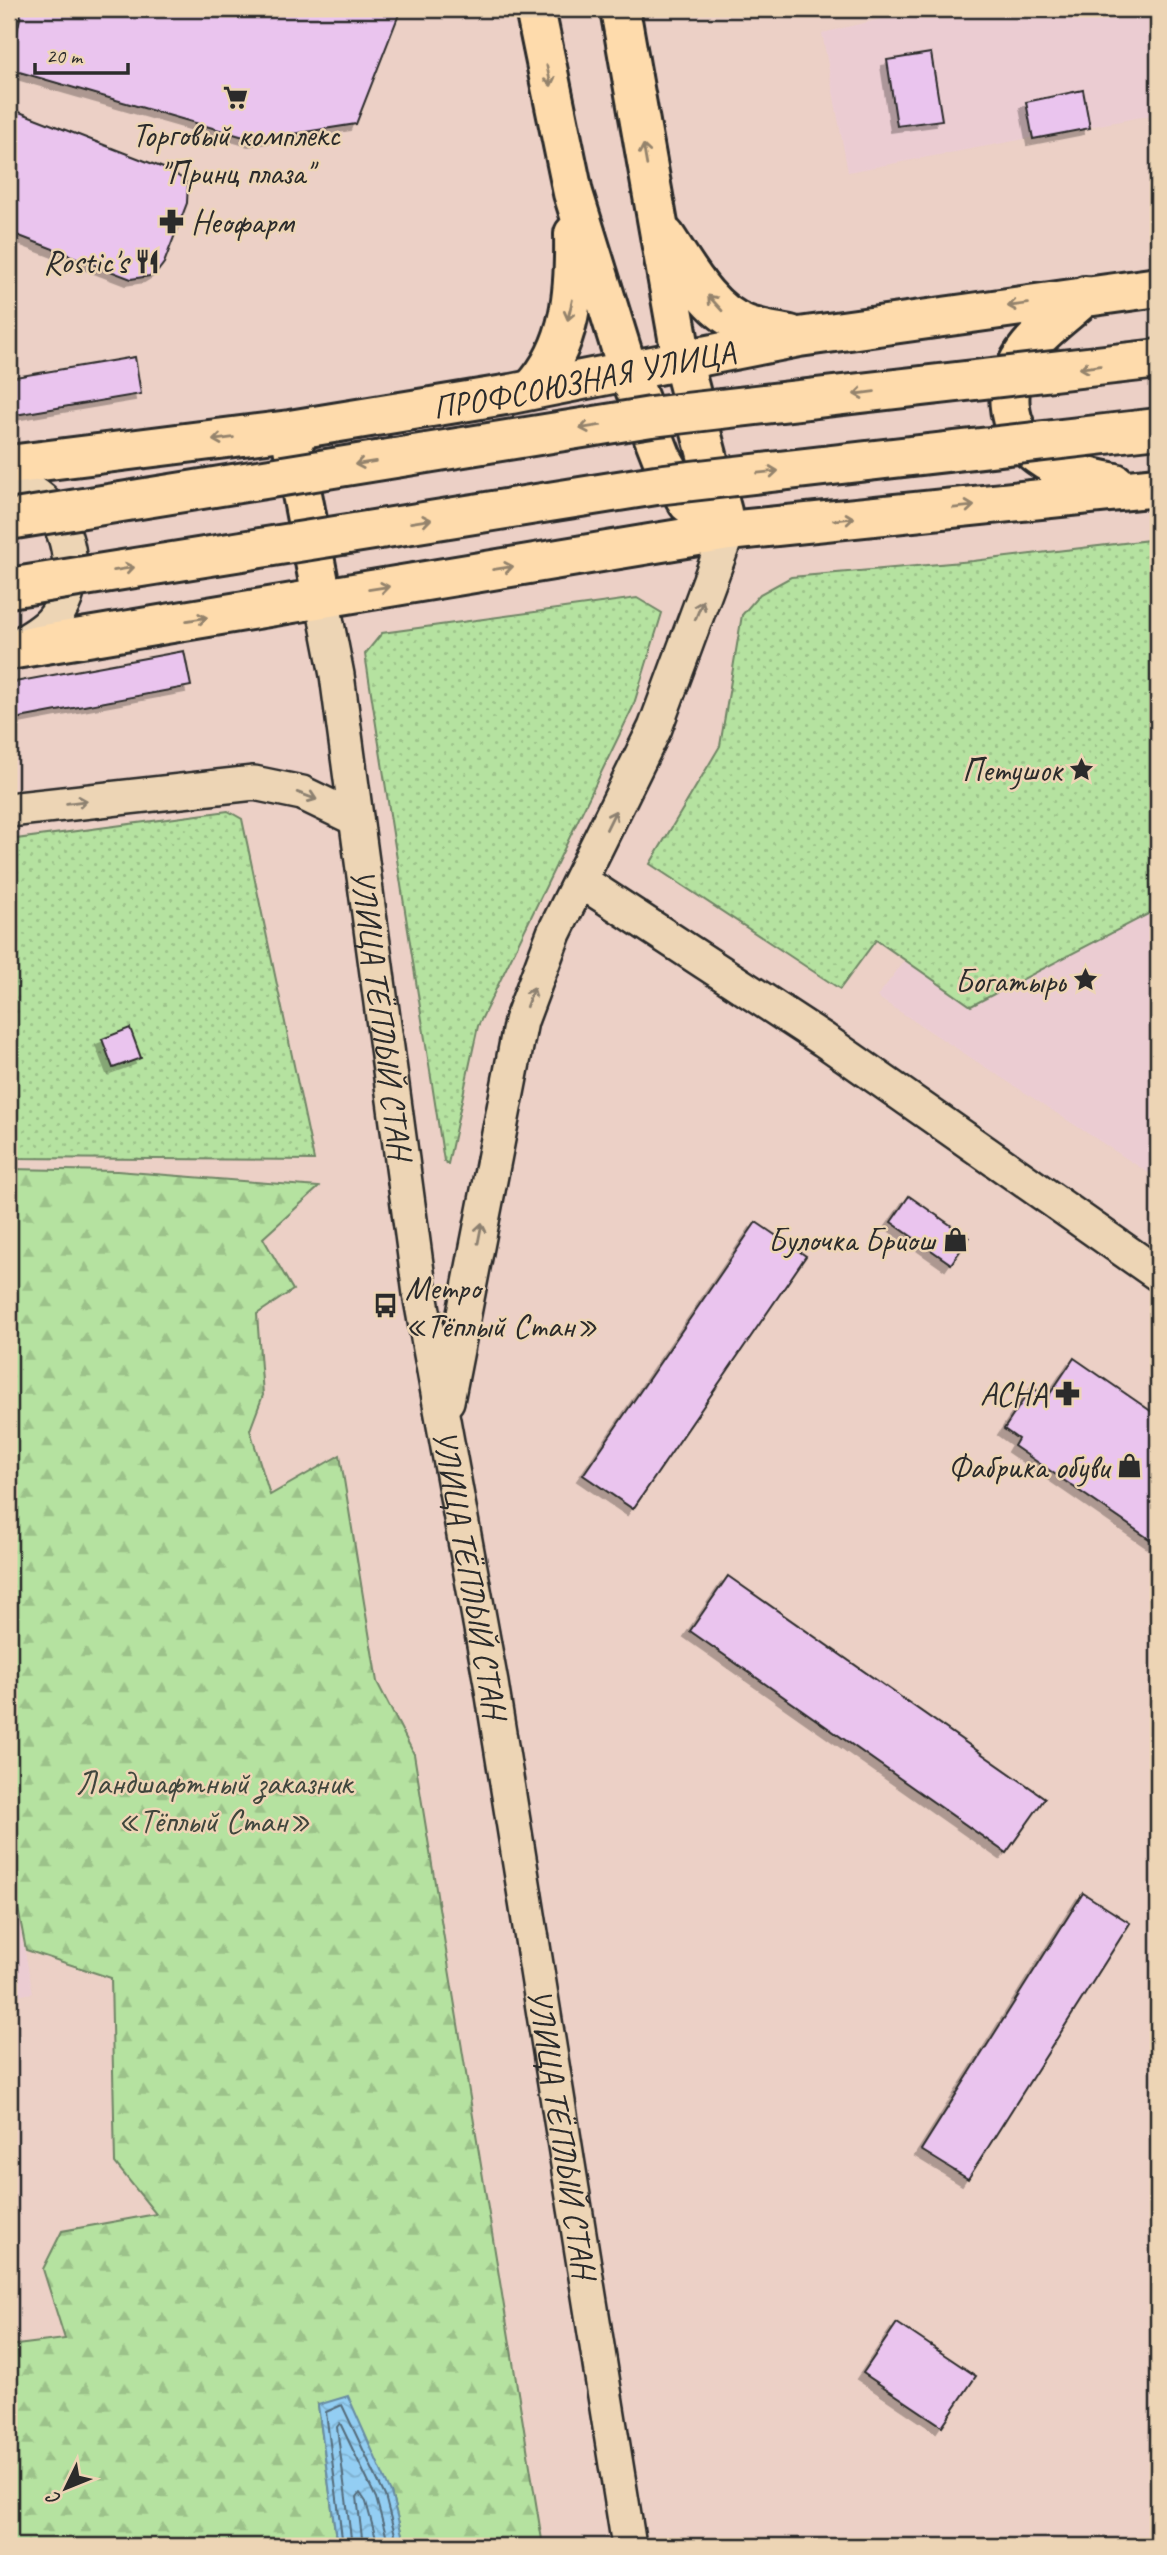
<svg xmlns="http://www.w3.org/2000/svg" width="1167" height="2555" font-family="Caveat,sans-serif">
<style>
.built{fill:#ebccd2}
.grass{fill:url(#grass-dots);stroke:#708666;stroke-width:2}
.forest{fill:url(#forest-firs);stroke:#708666;stroke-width:2}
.water{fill:url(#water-waves);stroke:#698da3;stroke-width:2}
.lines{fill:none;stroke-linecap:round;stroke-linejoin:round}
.shore{stroke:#556c7b;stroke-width:2}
.building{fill:#eac4ee;stroke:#2b2b2b;stroke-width:2;filter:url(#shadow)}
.minor-casing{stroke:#2b2b2b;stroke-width:38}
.major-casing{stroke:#2b2b2b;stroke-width:44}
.minor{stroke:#edd5b5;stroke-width:33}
.major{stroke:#fedbac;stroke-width:38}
.major-bridge-casing{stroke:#2b2b2b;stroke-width:44;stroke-linecap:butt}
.major-bridge{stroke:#fedbac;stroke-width:38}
.oneway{stroke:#94836c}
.oneway2{stroke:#8c8070}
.labels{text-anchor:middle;stroke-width:5;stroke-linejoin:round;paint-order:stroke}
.poi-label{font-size:33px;fill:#2b2b2b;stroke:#edd5b5;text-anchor:end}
.street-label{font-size:33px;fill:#2b2b2b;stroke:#edd5b5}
.park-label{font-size:33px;fill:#40463d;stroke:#edd5b5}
</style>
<defs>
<pattern id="grass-dots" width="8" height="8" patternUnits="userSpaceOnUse" patternTransform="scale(1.75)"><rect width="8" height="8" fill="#b5e2a0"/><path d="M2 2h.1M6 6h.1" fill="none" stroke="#9cc28a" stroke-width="1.8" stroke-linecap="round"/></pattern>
<pattern id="forest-firs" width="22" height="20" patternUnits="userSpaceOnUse" patternTransform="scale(1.75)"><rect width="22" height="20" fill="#b5e2a0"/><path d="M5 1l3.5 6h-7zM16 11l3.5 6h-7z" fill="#9cc28a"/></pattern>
<pattern id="water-waves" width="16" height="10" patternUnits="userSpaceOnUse" patternTransform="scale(1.75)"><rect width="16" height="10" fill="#93cef3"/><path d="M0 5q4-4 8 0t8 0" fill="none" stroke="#7fb1d0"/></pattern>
<filter id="shadow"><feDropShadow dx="-6" dy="6" stdDeviation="0" flood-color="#0004"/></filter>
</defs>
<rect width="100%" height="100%" fill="#ecd0c6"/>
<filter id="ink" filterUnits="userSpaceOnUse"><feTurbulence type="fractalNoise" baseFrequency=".0143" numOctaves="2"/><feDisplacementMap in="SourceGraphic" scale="14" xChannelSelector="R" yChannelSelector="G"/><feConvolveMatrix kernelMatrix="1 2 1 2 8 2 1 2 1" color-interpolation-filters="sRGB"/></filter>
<g filter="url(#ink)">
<!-- built -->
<path class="built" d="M922 9H1158V114L848 172 822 33Z
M1158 909V1179L877 997 905 960 971 1006Z
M9 1870 33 1993 9 1997Z"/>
<!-- grass -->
<path class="grass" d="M1158 539V909L971 1006 876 940 840 989 650 864 720 746 742 615 760 594 791 577 973 561Z
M637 598 662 613 633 707 478 1026 448 1164 444 1161 365 654 382 633Z
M228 811 242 819 314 1160 9 1158V840Z"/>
<!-- forest -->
<path class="forest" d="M9 1169 117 1171 319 1187 263 1238 293 1290 257 1314 263 1395 250 1430 270 1495 340 1455 377 1682 414 1754 543 2546H405L391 2493 318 2405 337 2546H9V2346L65 2339 43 2269 62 2231 156 2214 115 2163 111 1978 26 1950 9 1861Z"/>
<!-- water -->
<path class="water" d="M348 2396 391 2493 405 2546H337L318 2405Z"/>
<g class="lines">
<!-- shore -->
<path class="shore" d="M343 2546 326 2412 342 2405 385 2496 398 2546
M352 2546 337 2427 340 2423 376 2498 389 2546
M363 2546 357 2497 360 2493 366 2502 378 2546"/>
</g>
<!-- building -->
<path class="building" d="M22 9H401L356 124 254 140 9 69Z
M931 53 942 120 897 126 887 60Z
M1083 90 1090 128 1033 139 1026 102Z
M9 108 171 171 188 183 187 203 164 263 158 271 150 276 131 279 9 232Z
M135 357 141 394 9 416V378Z
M184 651 191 686 9 720V683Z
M130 1028 141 1058 113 1068 102 1039Z
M909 1196 969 1238 951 1264 891 1222Z
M756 1222 806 1256 633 1509 583 1475Z
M1074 1358 1158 1416V1545L1014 1446 1018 1439 1004 1429 1032 1387 1047 1398Z
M728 1576 1045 1798 1006 1853 690 1631Z
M1083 1893 1130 1923 968 2179 921 2150Z
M897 2323 976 2376 942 2426 863 2373Z"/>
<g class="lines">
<defs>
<g id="minor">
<path d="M9 480C23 487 39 494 49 507 74 539 79 591 51 622 40 634 25 641 11 649"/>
<path id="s1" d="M322 598 337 675 420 1294 491 1683 629 2546"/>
<path d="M9 810 254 783 302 793 356 819"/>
<path d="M581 881 824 1040 1158 1274"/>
<path d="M447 1401 521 1021 554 933 655 728 728 531"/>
</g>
<g id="major">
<path d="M535 9 573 193 628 371 662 458 688 503 728 531"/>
<path d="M620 9 682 360 722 512"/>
<path d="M665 236C686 267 709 312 746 325 760 330 775 332 790 335"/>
<path d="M1085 296C1067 313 1045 328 1029 347 1001 380 1002 430 1039 456 1060 472 1090 478 1115 483"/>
<path d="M532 389C572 346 575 289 574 234"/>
<path d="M292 442 322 598"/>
<path id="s2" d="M9 465 290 430 511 394 799 337 1158 287"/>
<path d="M9 650 728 531 1158 487"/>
</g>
</defs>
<!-- minor casing -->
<use href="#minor" class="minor-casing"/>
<!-- major casing -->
<use href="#major" class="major-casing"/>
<!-- minor -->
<use href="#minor" class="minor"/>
<!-- major -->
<use href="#major" class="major"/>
<defs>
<path id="major-bridge" d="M9 520 651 417 1158 359
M9 588 656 485 1158 428"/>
</defs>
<!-- major-bridge casing -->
<use href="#major-bridge" class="major-bridge-casing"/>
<!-- major-bridge -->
<use href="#major-bridge" class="major-bridge"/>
</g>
<!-- one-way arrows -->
<defs><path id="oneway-shaft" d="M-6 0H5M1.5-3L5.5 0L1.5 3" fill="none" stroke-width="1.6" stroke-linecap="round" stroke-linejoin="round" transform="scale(1.75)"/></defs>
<g class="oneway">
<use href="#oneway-shaft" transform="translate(549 76) rotate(78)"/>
<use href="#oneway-shaft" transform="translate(645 155) rotate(-100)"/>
<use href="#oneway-shaft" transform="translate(715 303) rotate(-132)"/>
<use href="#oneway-shaft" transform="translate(1018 305) rotate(173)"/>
<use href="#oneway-shaft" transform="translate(570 310) rotate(103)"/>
<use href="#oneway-shaft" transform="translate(1090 367) rotate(173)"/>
<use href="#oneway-shaft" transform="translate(864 393) rotate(173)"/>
<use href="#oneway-shaft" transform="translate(590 427) rotate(171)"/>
<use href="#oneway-shaft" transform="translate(223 439) rotate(173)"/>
<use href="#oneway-shaft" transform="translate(365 463) rotate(171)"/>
<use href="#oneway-shaft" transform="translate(768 472) rotate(-6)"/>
<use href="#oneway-shaft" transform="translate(964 507) rotate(-6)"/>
<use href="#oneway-shaft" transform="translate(844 519) rotate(-6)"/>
<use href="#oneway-shaft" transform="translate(421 521) rotate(-9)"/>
<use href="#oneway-shaft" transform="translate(503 568) rotate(-9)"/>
<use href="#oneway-shaft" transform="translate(124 569) rotate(-9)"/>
<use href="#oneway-shaft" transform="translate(379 588) rotate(-9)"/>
<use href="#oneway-shaft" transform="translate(197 619) rotate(-9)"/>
</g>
<g class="oneway2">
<use href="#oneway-shaft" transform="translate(699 610) rotate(-68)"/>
<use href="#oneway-shaft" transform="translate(307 796) rotate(20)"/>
<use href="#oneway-shaft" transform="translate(77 802) rotate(-7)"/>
<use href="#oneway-shaft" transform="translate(611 820) rotate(-64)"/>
<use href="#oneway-shaft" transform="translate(530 997) rotate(-69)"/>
<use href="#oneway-shaft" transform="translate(480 1233) rotate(-79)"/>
</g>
</g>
<!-- icons -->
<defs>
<symbol id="supermarket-bare" viewBox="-9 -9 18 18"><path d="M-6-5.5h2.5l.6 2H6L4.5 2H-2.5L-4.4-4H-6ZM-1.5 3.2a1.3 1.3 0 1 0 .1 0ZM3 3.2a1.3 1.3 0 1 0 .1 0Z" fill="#2b2b2b" stroke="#edd5b5" stroke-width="2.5" paint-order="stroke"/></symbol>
<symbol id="pharmacy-bare" viewBox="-9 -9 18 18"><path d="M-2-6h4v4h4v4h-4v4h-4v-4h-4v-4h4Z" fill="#2b2b2b" stroke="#edd5b5" stroke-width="2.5" paint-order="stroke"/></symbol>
<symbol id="restaurant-bare" viewBox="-9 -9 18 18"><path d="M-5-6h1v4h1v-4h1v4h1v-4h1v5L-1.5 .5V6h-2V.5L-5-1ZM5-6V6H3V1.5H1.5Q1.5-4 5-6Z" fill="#2b2b2b" stroke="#edd5b5" stroke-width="2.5" paint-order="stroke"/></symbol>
<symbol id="sight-bare" viewBox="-9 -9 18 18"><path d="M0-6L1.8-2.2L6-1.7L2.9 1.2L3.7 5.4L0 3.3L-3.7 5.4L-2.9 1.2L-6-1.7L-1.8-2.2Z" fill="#2b2b2b" stroke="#edd5b5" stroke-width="2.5" paint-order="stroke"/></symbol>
<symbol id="shop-bare" viewBox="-9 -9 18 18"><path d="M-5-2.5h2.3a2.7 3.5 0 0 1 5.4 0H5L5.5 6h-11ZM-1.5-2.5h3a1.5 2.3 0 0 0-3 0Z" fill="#2b2b2b" stroke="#edd5b5" stroke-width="2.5" paint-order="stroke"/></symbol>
<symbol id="bus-bare" viewBox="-9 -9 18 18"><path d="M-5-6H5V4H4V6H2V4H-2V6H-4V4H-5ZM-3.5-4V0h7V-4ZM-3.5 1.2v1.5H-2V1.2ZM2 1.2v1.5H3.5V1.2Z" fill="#2b2b2b" stroke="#edd5b5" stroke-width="2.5" paint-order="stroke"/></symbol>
</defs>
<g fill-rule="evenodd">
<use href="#supermarket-bare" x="218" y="80" width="35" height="35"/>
<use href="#pharmacy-bare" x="154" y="204" width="35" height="35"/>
<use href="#restaurant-bare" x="130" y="244" width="35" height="35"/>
<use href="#sight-bare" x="1064" y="752" width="35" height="35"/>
<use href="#sight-bare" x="1068" y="962" width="35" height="35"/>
<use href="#shop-bare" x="938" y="1222" width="35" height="35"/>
<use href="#bus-bare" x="368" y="1288" width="35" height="35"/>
<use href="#pharmacy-bare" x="1050" y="1376" width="35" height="35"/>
<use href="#shop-bare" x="1112" y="1448" width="35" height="35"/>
</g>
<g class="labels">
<!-- poi labels -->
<g class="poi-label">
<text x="236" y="146" text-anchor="middle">Торговый комплекс<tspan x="236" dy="38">"Принц плаза"</tspan></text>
<text x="191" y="233" text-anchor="start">Неофарм</text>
<text x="128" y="273">Rostic's</text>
<text x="1062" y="781">Петушок</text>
<text x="1065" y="992">Богатырь</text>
<text x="935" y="1251">Булочка Бриош</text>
<text x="405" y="1299" text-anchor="start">Метро<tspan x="405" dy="38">«Тёплый Стан»</tspan></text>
<text x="1047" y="1405">АСНА</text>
<text x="1109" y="1478">Фабрика обуви</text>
</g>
<!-- street labels -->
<g class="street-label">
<text dy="12" stroke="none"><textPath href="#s2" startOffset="581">ПРОФСОЮЗНАЯ УЛИЦА</textPath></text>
<text dy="12" stroke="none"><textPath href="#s1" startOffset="420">УЛИЦА ТЁПЛЫЙ СТАН</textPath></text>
<text dy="12" stroke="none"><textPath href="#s1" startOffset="987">УЛИЦА ТЁПЛЫЙ СТАН</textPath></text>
<text dy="12" stroke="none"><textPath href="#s1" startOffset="1554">УЛИЦА ТЁПЛЫЙ СТАН</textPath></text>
</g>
<!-- park labels -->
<g class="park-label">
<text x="214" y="1794">Ландшафтный заказник<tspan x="214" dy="38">«Тёплый Стан»</tspan></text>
</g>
</g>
<!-- margin -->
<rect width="1167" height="2555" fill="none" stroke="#edd5b5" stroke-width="35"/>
<rect x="18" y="18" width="1132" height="2520" fill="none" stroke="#2b2b2b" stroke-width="2.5" filter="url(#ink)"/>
<!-- north arrow -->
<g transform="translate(66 2488) rotate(227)" stroke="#edd5b5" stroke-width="5" paint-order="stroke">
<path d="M0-5L12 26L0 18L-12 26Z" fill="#2b2b2b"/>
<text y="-10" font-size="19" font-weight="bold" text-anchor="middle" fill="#2b2b2b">С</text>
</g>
<!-- scale -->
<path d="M35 63v10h93v-10" fill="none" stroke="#2b2b2b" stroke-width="3.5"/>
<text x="46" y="63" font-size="21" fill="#2b2b2b" stroke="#edd5b5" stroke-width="5" paint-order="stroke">20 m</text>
</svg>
